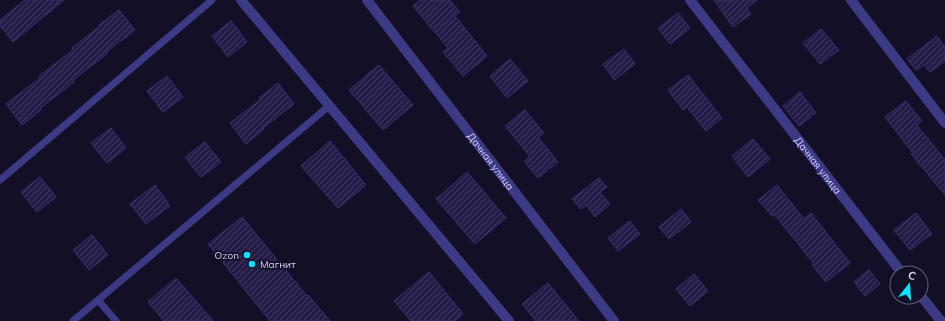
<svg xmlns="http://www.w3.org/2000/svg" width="945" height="321" font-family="Mulish,sans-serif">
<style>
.building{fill:url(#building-hatch);stroke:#3b2d73}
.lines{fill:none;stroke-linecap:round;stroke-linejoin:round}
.lane{stroke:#3d3a85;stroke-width:7}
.street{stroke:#3d3a85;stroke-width:10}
.poi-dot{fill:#00e5ff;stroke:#130f26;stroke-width:1.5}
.labels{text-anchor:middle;stroke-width:3.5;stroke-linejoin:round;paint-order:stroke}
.street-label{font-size:10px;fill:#d9d4ff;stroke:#130f26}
.poi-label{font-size:10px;fill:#d9d4ff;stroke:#130f26;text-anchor:end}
</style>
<defs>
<pattern id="building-hatch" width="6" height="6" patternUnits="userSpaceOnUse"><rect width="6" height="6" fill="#241b47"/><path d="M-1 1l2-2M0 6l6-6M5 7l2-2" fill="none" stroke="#433b63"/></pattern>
</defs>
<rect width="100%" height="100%" fill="#130f26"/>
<!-- building -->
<path class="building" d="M25 0H64L13 42 0 26V20Z
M420 0H450L460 12 455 16 487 56 463 76 443 52 448 48 413 6Z
M714 0H757L747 8 751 14 733 27Z
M119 10 135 30 106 52 108 53 73 80 74 82 40 108 41 110 22 125 6 104 40 78 39 76 73 50 72 48 100 26 99 25Z
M678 13 690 28 670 44 658 28Z
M231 21 247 42 228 57 212 36Z
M821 29 839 50 820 64 803 43Z
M937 36 945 47V61L930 72 924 65 916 70 907 59Z
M624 49 635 64 614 80 603 64Z
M510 59 528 81 507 98 490 76Z
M379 65 413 105 383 130 349 90Z
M688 75 722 118 706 131 687 107 683 110 668 90Z
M167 76 183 97 163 112 147 91Z
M278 83 294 104 263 128 264 129 246 144 230 123 260 100 259 98Z
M800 92 816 113 799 126 783 106Z
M906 101 922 121 917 125 945 160V195L911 154 913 153 885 117Z
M525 110 544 133 538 137 558 162 538 178 524 161 530 157 505 126Z
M111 128 126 148 107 163 91 143Z
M753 139 770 159 748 177 732 156Z
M330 141 366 185 338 208 301 166Z
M205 142 221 162 201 177 185 157Z
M467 172 506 218 475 244 436 199Z
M40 177 56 197 37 212 21 192Z
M599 178 607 187 600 192 610 204 595 217 586 205 581 209 572 199Z
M155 185 170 206 146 224 130 204Z
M777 185 804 219 811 213 850 263 826 282 812 265 814 264 774 214 772 216 758 200Z
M681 209 691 222 669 239 659 227Z
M916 213 932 234 910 250 894 230Z
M242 217 307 296 308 295 330 321H270L208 244Z
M630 221 640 234 618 251 608 238Z
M92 235 108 255 89 270 73 250Z
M869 270 880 284 865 296 854 282Z
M429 272 463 314 455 321H411L394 301Z
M694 274 708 291 690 306 676 289Z
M176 278 213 321H164L148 302Z
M548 283 579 321H536L522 304Z"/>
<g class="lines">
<!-- lane -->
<path class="lane" d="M0 180 212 0
M98 300 116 321
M73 321 329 106"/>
<!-- street -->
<g class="street">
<path d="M241 0 509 321"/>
<path id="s1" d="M367 0 614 321"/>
<path id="s2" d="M690 0 902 273"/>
<path d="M851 0 945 123"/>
<path d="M921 296 941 321"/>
</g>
</g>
<!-- markers -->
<g class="poi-dot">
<circle cx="247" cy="255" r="4"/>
<circle cx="252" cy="264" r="4"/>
</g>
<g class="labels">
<!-- street labels -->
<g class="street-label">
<text dy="4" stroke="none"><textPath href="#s1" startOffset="203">Дачная улица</textPath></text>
<text dy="4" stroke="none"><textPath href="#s2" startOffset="209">Дачная улица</textPath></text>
</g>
<!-- poi labels -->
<g class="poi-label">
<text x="239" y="259">Ozon</text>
<text x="260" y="268" text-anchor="start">Магнит</text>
</g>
</g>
<!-- north arrow -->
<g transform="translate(909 285) rotate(17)"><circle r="19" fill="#130f26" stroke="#625e7d"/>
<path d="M0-3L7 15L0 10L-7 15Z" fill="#00e5ff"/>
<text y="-6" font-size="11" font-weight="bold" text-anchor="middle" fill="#d9d4ff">С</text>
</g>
</svg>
